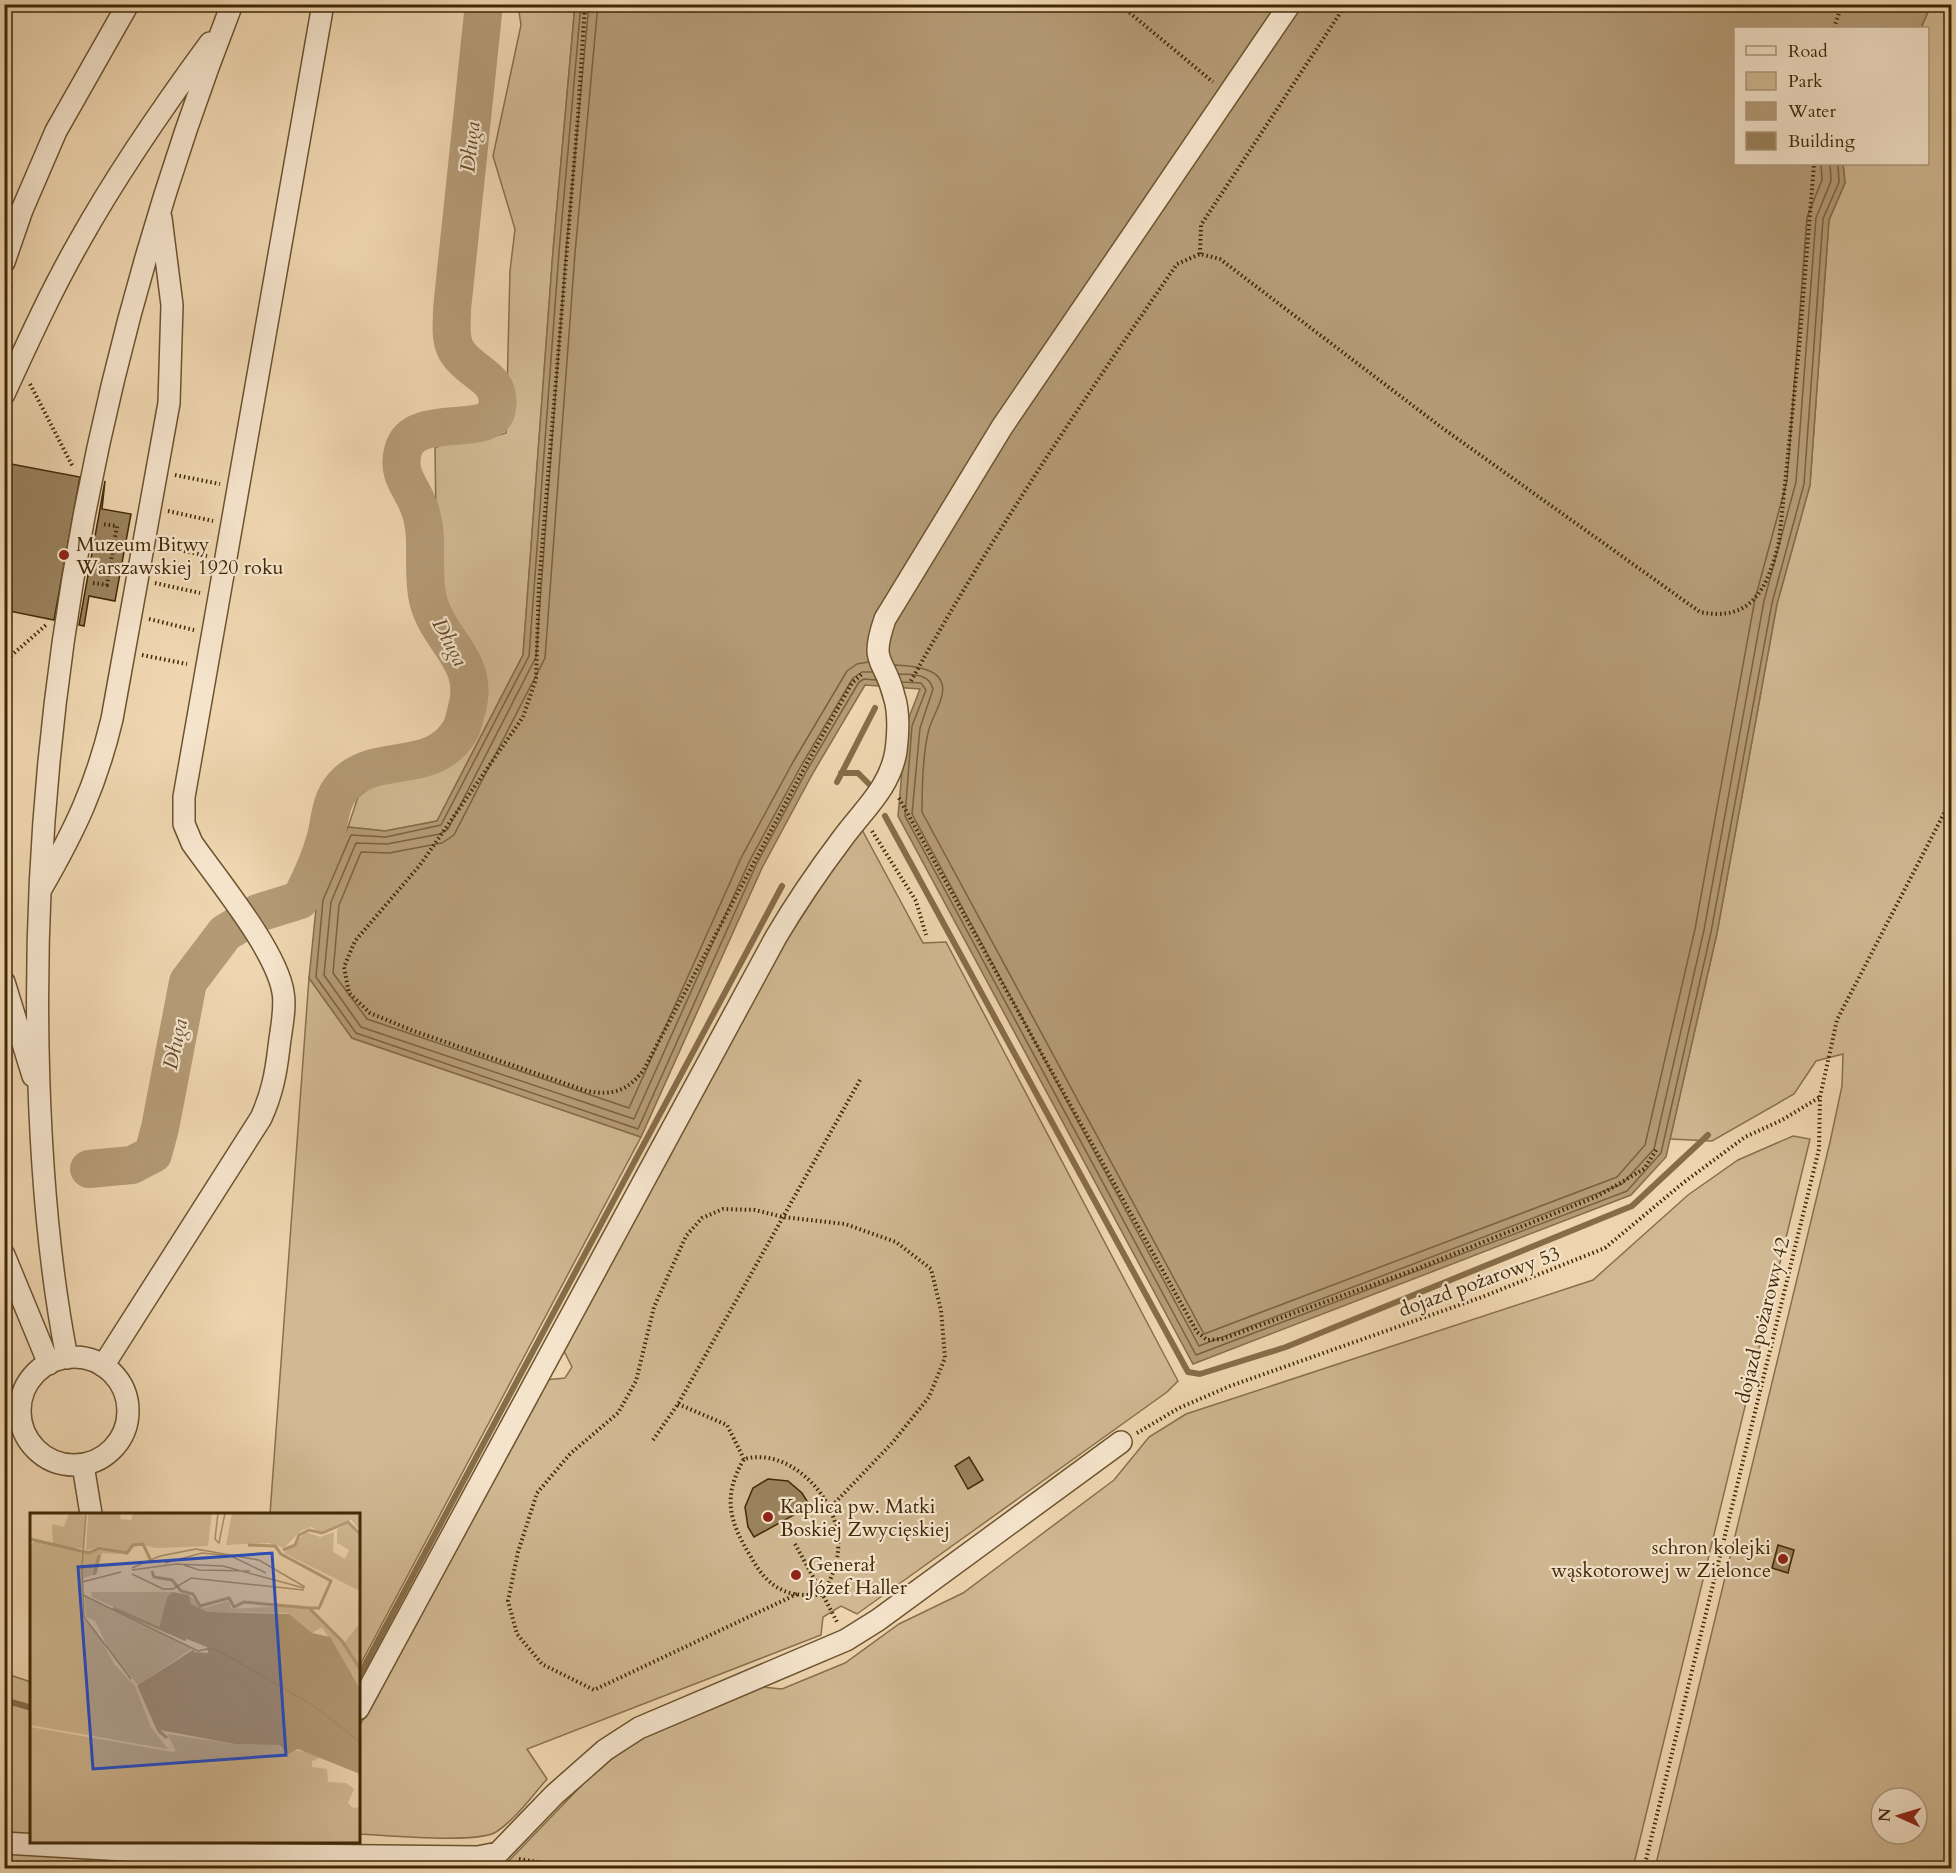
<svg xmlns="http://www.w3.org/2000/svg" width="1956" height="1873" font-family="Cardo,serif">
<style>
.green{fill:#d1b993;stroke:#88714c;stroke-width:1.5;fill-rule:evenodd}
.water{fill:#b49b76;stroke:#866d49;stroke-width:1.5}
.lines{fill:none;stroke-linecap:round;stroke-linejoin:round}
.shore{stroke:#7a623e;stroke-width:1.5}
.stream{stroke:#866d49;stroke-width:6}
.river{stroke:#b49b76;stroke-width:38}
.building{fill:#9b835e;stroke:#402906;stroke-width:1.5}
.street-casing{stroke:#6c5430;stroke-width:24}
.path{stroke:#402906;stroke-width:4;stroke-dasharray:1.5 3;stroke-linecap:butt}
.street{stroke:#f5e4cc;stroke-width:21}
.poi-dot{fill:#8f2418;stroke:#f5e4cc;stroke-width:2}
.labels{text-anchor:middle;stroke-width:4.5;stroke-linejoin:round;paint-order:stroke}
.poi-label{font-size:20px;fill:#402906;stroke:#f5e4cc;text-anchor:start}
.street-label{font-size:20px;fill:#402906;stroke:#f5e4cc}
.water-label{font-size:21px;font-style:italic;fill:#634b28;stroke:#f5e4cc}
.inset-river{fill:none;stroke:#b49b76;stroke-width:3}
.inset-road{fill:none;stroke:#a9916c;stroke-width:1.5}
.view{fill:#1d4ed8;fill-opacity:0.15;stroke:#1d4ed8;stroke-width:3}
.inset-edge{fill:none;stroke:#402906;stroke-width:3}
</style>
<rect width="100%" height="100%" fill="#efd6b0"/>
<filter id="stains"><feTurbulence type="fractalNoise" baseFrequency=".00333" numOctaves="4"/><feColorMatrix values="0 0 0 0 .2 0 0 0 0 .09 0 0 0 0 .02 0 0 0 .5 -.17"/></filter>
<radialGradient id="worn" r=".72"><stop offset=".6" stop-color="#630" stop-opacity="0"/><stop offset="1" stop-color="#630" stop-opacity=".3"/></radialGradient>
<!-- green -->
<path class="green" d="M518 5H575L553 251 523 655 437 821 385 831 348 827 358 797 385 776 425 774 464 746 487 698 477 656 437 588 435 448 454 438 482 440 506 433 510 271 515 229 493 156 521 25Z
M1931 5H1951V1868H1655L1830 1142 1842 1086 1843 1054 1816 1061 1794 1094 1712 1141 1670 1139 1717 933 1777 604 1810 485 1829 220 1845 183 1843 164H1928V28H1921ZM1881 1798H1917V1834H1881Z
M860 826 923 943 946 942 1178 1381 1167 1392 857 1614 841 1606 823 1617 821 1635 527 1749 547 1779C532 1796 516 1819 496 1832 477 1844 385 1835 359 1834V1727L545 1380 565 1378 572 1367 563 1349 783 946Z
M309 978 352 1038 641 1137 359 1667 358 1514H270Z
M1793 1136 1810 1139 1633 1868H502L606 1760 646 1734 761 1687 782 1689 845 1663 899 1624 963 1593 1114 1480 1149 1437 1186 1414 1593 1280 1688 1195 1738 1160Z
M4 1673 31 1682V1838L5 1835Z
M4 1850 86 1858 96 1868H5Z"/>
<!-- water -->
<path class="water" d="M575 5H1931L1921 28H1736V164H1843L1845 183 1829 220 1810 485 1777 604 1717 933 1666 1157 1631 1195 1193 1364 898 816 906 725 920 689 865 685 813 773 762 868 641 1137 352 1038 309 978 317 899 348 827 385 831 437 821 523 655 553 251Z"/>
<g class="lines">
<!-- shore -->
<path class="shore" d="M581 4 559 252 529 656 441 825 386 837 351 835 323 900 316 977 356 1033 638 1129 756 865 807 770 859 682 864 679 876 680
M589 4 566 252 536 657 448 829 440 834 387 844 356 843 331 902 324 975 361 1027 634 1119 749 862 801 766 853 678 862 672H872
M598 4 575 253 545 658 454 835 442 843 389 853 361 852 339 905 333 973 367 1019 629 1108 741 858 793 762 847 671 857 664 868 662
M895 665C915 666 951 668 941 699 938 709 932 719 929 729 923 751 922 789 922 812L1204 1334 1617 1177 1645 1145 1695 929 1755 599 1787 481 1807 217 1822 180 1821 164
M899 674C913 675 929 673 933 689L920 728 912 814 1199 1346 1622 1184 1654 1149 1704 930 1764 601 1796 482 1816 218 1831 181 1830 164
M902 682 921 683 926 690 912 726 905 816 1196 1355 1627 1191 1661 1153 1711 932 1772 603 1804 484 1823 219 1839 182 1838 164"/>
<!-- stream -->
<path class="stream" d="M841 773H858L869 784
M837 782 875 708
M885 816 1188 1372 1200 1374 1286 1347 1632 1206 1708 1135
M358 1678 782 886
M4 1700 32 1708"/>
<!-- river -->
<path class="river" d="M89 1169 132 1165 153 1154 160 1128 188 982 225 933 258 913 300 900C310 881 320 859 326 837 330 820 330 801 343 786 374 750 434 778 461 729 463 724 465 717 466 712 482 661 439 643 428 600 421 570 430 539 420 510 414 489 396 477 403 451 413 410 493 440 497 408 502 377 472 374 458 353 449 341 452 323 452 309L484 4"/>
</g>
<!-- building -->
<path class="building" d="M11 464 80 477 54 620 4 610V503Z
M105 481 102 509 131 514 115 601 89 596 84 626 79 625Z
M969 1457 983 1480 968 1489 955 1466Z
M768 1479 788 1481 802 1493 810 1506 754 1537 748 1527 745 1507 753 1488Z
M1778 1545 1794 1550 1788 1573 1772 1568Z"/>
<g class="lines">
<defs>
<path id="street" d="M4 262 22 210 56 131 128 4
M4 394C28 342 51 291 79 242 118 172 163 107 210 43
M41 889C75 830 96 786 112 719L169 403 172 305 161 218
M4 982 33 1076
M4 1255 49 1364
M20 1411a54 54 0 1 1 108 0a54 54 0 1 1-108 0Z
M67 1358C47 1256 40 1151 38 1048 31 692 103 335 232 4
M103 1366 261 1118C272 1094 276 1073 279 1047 281 1029 286 1009 283 992 276 950 218 880 192 843L184 824V797L323 4
M83 1465 91 1514
M358 1709 776 937C796 903 818 871 842 839 863 810 890 788 896 751 898 735 899 711 894 696 884 656 869 666 885 619L1002 427 1290 4
M4 1843 192 1854 478 1857 498 1853 554 1795 605 1750 639 1728 846 1640 878 1620 1121 1442"/>
</defs>
<!-- street casing -->
<use href="#street" class="street-casing"/>
<!-- path -->
<path class="path" d="M585 4 578 116 539 585 536 679 523 717 420 865 355 941 344 967 349 993 370 1013 411 1030 587 1091C612 1096 627 1091 643 1071L807 763 852 683 863 673
M1119 4 1213 82
M1834 28 1842 4
M1200 254 1201 225 1346 4
M4 337 11 284 8 283
M30 384 73 467
M175 475 220 484
M168 511 213 521
M162 546 207 556
M93 583 107 585 117 526 102 524
M155 583 200 593
M149 619 194 630
M142 655 187 664
M4 662 46 625
M911 681C991 537 1083 400 1177 264L1200 254 1220 259 1441 427 1700 612C1753 623 1768 586 1779 542L1799 348 1814 164
M899 798 1197 1332 1207 1340 1222 1339 1411 1271 1598 1196 1644 1169 1657 1149
M872 831 916 901 926 935
M678 1404 727 1425 744 1459
M1137 1433 1179 1408 1230 1386 1482 1297 1605 1248 1683 1183 1745 1137 1782 1120 1820 1097
M653 1440 678 1404 860 1080
M795 1544 823 1595
M797 1594 594 1690 542 1664 517 1634 508 1601 518 1552 537 1493 570 1454 618 1413 636 1381 654 1307 686 1236 702 1218 723 1209 755 1210 783 1217 845 1224 896 1242 931 1269 941 1310 945 1358 929 1397 893 1442 829 1509
M823 1595C832 1577 840 1559 838 1538 835 1495 789 1447 744 1459 722 1497 729 1521 751 1557 759 1572 770 1586 787 1592 798 1596 811 1595 823 1595L837 1622
M519 1859 573 1868
M1644 1868 1819 1149 1820 1097 1837 1020 1952 798"/>
<!-- street -->
<use href="#street" class="street"/>
</g>
<!-- markers -->
<g class="poi-dot">
<circle cx="64" cy="555" r="6"/>
<circle cx="768" cy="1517" r="6"/>
<circle cx="1783" cy="1559" r="6"/>
<circle cx="796" cy="1575" r="6"/>
</g>
<g class="labels">
<!-- poi labels -->
<g class="poi-label">
<text x="76" y="551">Muzeum Bitwy<tspan x="76" dy="23">Warszawskiej 1920 roku</tspan></text>
<text x="780" y="1513">Kaplica pw. Matki<tspan x="780" dy="23">Boskiej Zwycięskiej</tspan></text>
<text x="1771" y="1554" text-anchor="end">schron kolejki<tspan x="1771" dy="23">wąskotorowej w Zielonce</tspan></text>
<text x="808" y="1571">Generał<tspan x="808" dy="23">Józef Haller</tspan></text>
</g>
<!-- street labels -->
<g class="street-label">
<text transform="translate(1479 1281) rotate(-20)" y="7">dojazd pożarowy 53</text>
<text transform="translate(1762 1320) rotate(-76)" y="7">dojazd pożarowy 42</text>
</g>
<!-- water labels -->
<g class="water-label">
<text transform="translate(470 147) rotate(-84)" y="7">Długa</text>
<text transform="translate(450 642) rotate(62)" y="7">Długa</text>
<text transform="translate(175 1044) rotate(-78)" y="7">Długa</text>
</g>
</g>
<!-- overview -->
<g transform="translate(30 1513)">
<rect width="330" height="330" fill="#efd6b0"/>
<path d="M39 0 55 2 53 35 37 36 23 30 22 11 34 14ZM58 0H91L90 6 101 7 103 0H182L178 33 126 35 106 30 97 39 70 33 56 38ZM202 0H330V18L321 7 289 19 282 14 272 17 254 35 239 30 196 32ZM317 11H322L330 22V78L254 40 276 19 290 24 304 19 303 39 315 46 319 37 307 30V16ZM6 26 52 40V105L65 116 84 151 105 173 121 214 138 236 0 212V33ZM70 35 93 41 72 40 67 61 53 65V40ZM61 79H143L137 84 129 115 62 84ZM159 82 174 95 199 88 201 96 268 92 282 99 315 129 330 110V176L292 114 282 120 256 100 178 99 161 91ZM55 84 163 135 108 172 79 137 65 108 56 104ZM0 214 143 239 146 238 137 221 205 231 249 232 251 236 287 240 290 245 282 248V254L297 256 298 269 316 270 324 276 318 290 323 295 330 294V330H0Z" fill="#d1b993"/>
<path d="M143 79 159 82 161 91 178 99 259 101 282 120 300 124 330 176V261L268 236 258 241 249 232 205 231 130 217 110 173 164 139 178 140 177 134 129 115 137 84Z" fill="#b49b76"/>
<path class="inset-river" d="M0 26 59 40 69 35 97 40 103 32 113 31 121 48M218 32 245 33 251 41 301 68 289 95H279M253 37 265 32 269 22 279 17 292 20 318 9 330 21M122 58 124 64 142 67 151 78 163 81 170 93 199 85 204 94 214 89 279 95 312 128 330 156M64 62 69 42M83 95 156 127M137 225 129 218 109 173 164 138"/>
<path class="inset-road" d="M56 0 52 54 54 104 101 166M188 0 185 26 189 30 195 0M135 50 172 40 201 43 236 60M151 51 169 57 220 58M102 55 130 43 166 36 229 47 275 74M102 57 146 51 193 53 274 75M102 61 133 76H143L161 65 274 77M52 69 91 59M53 82 168 138 182 135 205 147 284 193 330 229"/>
<path class="view" d="M242 40 256 242 63 256 48 54Z"/>
<rect width="330" height="330" class="inset-edge"/>
</g>
<!-- margin -->
<rect width="1956" height="1873" fill="none" stroke="#efd6b0" stroke-width="24"/>
<rect x="6" y="6" width="1944" height="1861" fill="none" stroke="#402906" stroke-width="3"/>
<rect x="12" y="12" width="1932" height="1849" fill="none" stroke="#402906" stroke-width="1.5"/>
<!-- legend -->
<rect x="1734" y="27" width="195" height="138" fill="#f5e4cc" stroke="#ad997d" stroke-width="1.5"/>
<rect x="1746" y="46" width="30" height="9" fill="#f5e4cc" stroke="#ad997d" stroke-width="1.5"/>
<text x="1788" y="57" font-size="18" fill="#402906">Road</text>
<rect x="1746" y="72" width="30" height="18" fill="#d1b993" stroke="#ad997d" stroke-width="1.5"/>
<text x="1788" y="87" font-size="18" fill="#402906">Park</text>
<rect x="1746" y="102" width="30" height="18" fill="#b49b76" stroke="#ad997d" stroke-width="1.5"/>
<text x="1788" y="117" font-size="18" fill="#402906">Water</text>
<rect x="1746" y="132" width="30" height="18" fill="#9b835e" stroke="#ad997d" stroke-width="1.5"/>
<text x="1788" y="147" font-size="18" fill="#402906">Building</text>
<!-- north arrow -->
<g transform="translate(1899 1816) rotate(274)"><circle r="28" fill="#f5e4cc" stroke="#ad997d" stroke-width="1.5"/>
<path d="M0-4.5L10 22L0 15L-10 22Z" fill="#8f2418"/>
<text y="-9" font-size="16" font-weight="bold" text-anchor="middle" fill="#402906">N</text>
</g>
<rect width="100%" height="100%" filter="url(#stains)"/>
<rect width="100%" height="100%" fill="url(#worn)"/>
</svg>
